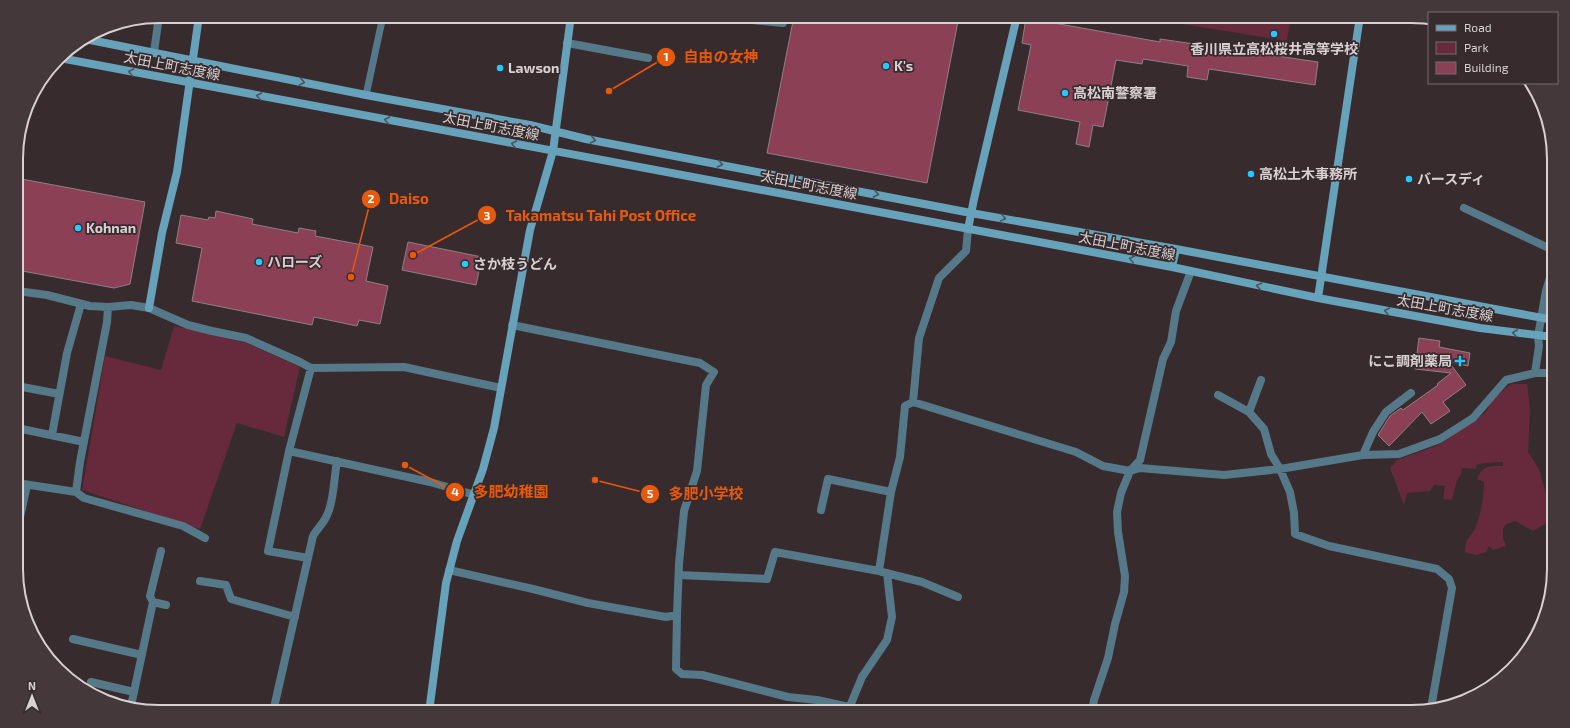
<svg xmlns="http://www.w3.org/2000/svg" width="1570" height="728" font-family="'Exo 2','Noto Sans JP',sans-serif">
<style>
.green{fill:#662a3c}
.building{fill:#8b4056;stroke:#8f8083}
.lines{fill:none;stroke-linecap:round;stroke-linejoin:round}
.lane{stroke:#557988;stroke-width:7}
.street{stroke:#557988;stroke-width:8}
.secondary{stroke:#67a2bb;stroke-width:8}
.oneway{stroke:#48555f}
.poi-dot{fill:#24c9fe;stroke:#372b2e;stroke-width:1.5}
.labels{text-anchor:middle;stroke-width:3.5;stroke-linejoin:round;paint-order:stroke}
.poi-label{font-size:14px;font-weight:bold;fill:#d8d0d2;stroke:#372b2e;text-anchor:start}
.street-label{font-size:14px;fill:#d8d0d2;stroke:#372b2e}
.rim{fill:none;stroke:#d8d0d2;stroke-width:2}
.leader{fill:none;stroke:#e8590c;stroke-width:1.5}
.callout-dot{fill:#e8590c;stroke:#372b2e;stroke-width:1.5}
.mark-label{font-size:12px;text-anchor:middle;font-weight:bold;fill:#fff}
.callout-label{font-size:15px;text-anchor:middle;font-weight:bold;fill:#e8590c;stroke:#372b2e;stroke-width:3.5;stroke-linejoin:round;paint-order:stroke}
</style>
<rect width="100%" height="100%" fill="#372b2e"/>
<!-- green -->
<path class="green" d="M1133 16H1291L1287 41Z
M174 326 244 342 300 367 284 437 237 423 200 529 82 490 105 356 161 370Z
M1511 384H1527L1530 409 1528 452 1539 469 1548 502V514L1545 524 1533 531 1515 521 1507 524 1503 528V538L1506 546 1493 550 1489 546 1486 552 1476 555 1465 552C1466 534 1471 539 1476 526 1481 513 1484 496 1484 482L1477 479C1482 465 1490 466 1503 466V462L1484 463 1476 465V469L1462 468 1461 474 1457 480 1452 500 1443 499 1445 486 1434 485 1430 491 1407 493 1404 505 1390 468 1397 460 1439 445 1485 413 1494 398Z"/>
<!-- building -->
<path class="building" d="M794 16H959L927 183 767 153Z
M1026 18 1160 42V39L1318 62 1315 85 1209 69 1207 80 1187 77 1188 66 1143 59 1142 64 1116 60 1103 127 1093 125 1089 147 1076 144 1080 122 1018 110 1031 45 1022 43Z
M16 178 145 202 130 284 114 288 17 270Z
M216 211 253 219 252 224 298 233 299 228 316 231 315 236 373 247 366 281 388 286 380 324 359 320 357 326 314 317 312 325 192 301 202 248 176 243 181 215 208 220 209 217 215 218Z
M408 242 482 257 476 285 402 270Z
M1419 338 1440 341 1439 347 1470 353 1468 366 1449 362 1466 385 1443 402 1450 411 1431 424 1422 412 1389 446 1378 435 1390 416 1401 408 1403 410 1438 385 1437 384 1451 373 1415 369Z"/>
<g class="lines">
<!-- lane -->
<path class="lane" d="M366 95 383 16"/>
<!-- street -->
<path class="street" d="M733 16 742 19 783 23 784 16
M567 43 648 58
M154 52 159 16
M1464 208 1553 250
M17 291 47 295 90 306 108 307 131 305 149 308 188 325 212 331 246 338 300 362 311 368 289 451 268 551 308 558
M108 307 107 322 80 462 76 492 84 498 183 526 205 538
M311 368 404 367 501 388
M1535 373H1553
M1261 380 1249 412 1264 429 1271 454 1280 469 1290 492 1294 513 1295 534 1329 546 1437 569 1449 579 1452 588 1431 708
M17 386 59 394
M1218 395 1249 412
M913 402 1076 452 1103 466 1130 471 1140 468 1224 475 1280 469 1363 455 1373 432 1386 412 1411 393
M17 428 84 442
M52 435 67 353 81 304
M289 451 430 482 475 495
M1363 455 1399 454 1440 439 1473 418 1506 380 1535 373 1539 346 1538 336 1546 291 1553 268
M17 483 76 492
M821 510 828 479 891 492
M17 531 27 485
M449 570 533 589 588 603 666 617 677 615 679 564 684 511 697 471 706 385 714 372 700 363 512 325
M882 572 922 582 958 597
M679 575 767 579 775 552 879 571 891 492 900 457 905 406 913 402 919 338 939 278 966 251 968 229
M200 581 226 585 231 599 295 617
M153 602 166 605
M677 615 676 669 682 674 702 675 788 697 817 700 849 707 858 712
M73 639 142 655
M91 682 134 692
M131 706 153 602 150 596 161 551
M848 711 862 677 887 640 892 617 887 573
M273 712 313 536C317 529 324 523 327 515 334 502 334 477 337 461
M1092 712 1094 700 1108 658 1115 624 1124 592 1125 576 1118 532 1117 512 1121 493 1130 471 1140 460 1163 359 1171 342 1176 311 1191 271"/>
<!-- secondary -->
<path class="secondary" d="M85 39 366 95 530 125 586 139 971 213 1176 249 1553 320
M60 58 1172 267 1318 298 1480 328 1553 337
M968 229 974 199 1017 16
M1172 267 1176 249
M1318 298 1360 16
M149 308 162 233 177 172 199 16
M429 712 446 583 457 541 483 469 494 428 530 230 553 151 571 16"/>
</g>
<!-- one-way arrows -->
<defs><path id="oneway-chevron" d="M-2-3.5L2.5 0L-2 3.5" fill="none" stroke-width="1.6" stroke-linecap="round" stroke-linejoin="round"/></defs>
<g class="oneway">
<use href="#oneway-chevron" transform="translate(131 72) rotate(-169)"/>
<use href="#oneway-chevron" transform="translate(302 82) rotate(11)"/>
<use href="#oneway-chevron" transform="translate(259 96) rotate(-169)"/>
<use href="#oneway-chevron" transform="translate(387 120) rotate(-169)"/>
<use href="#oneway-chevron" transform="translate(593 140) rotate(11)"/>
<use href="#oneway-chevron" transform="translate(514 144) rotate(-169)"/>
<use href="#oneway-chevron" transform="translate(720 164) rotate(11)"/>
<use href="#oneway-chevron" transform="translate(876 194) rotate(11)"/>
<use href="#oneway-chevron" transform="translate(1003 218) rotate(10)"/>
<use href="#oneway-chevron" transform="translate(1132 259) rotate(-169)"/>
<use href="#oneway-chevron" transform="translate(1259 286) rotate(-168)"/>
<use href="#oneway-chevron" transform="translate(1387 311) rotate(-169)"/>
<use href="#oneway-chevron" transform="translate(1515 333) rotate(-173)"/>
</g>
<!-- markers -->
<g class="poi-dot">
<circle cx="1274" cy="34" r="4"/>
<circle cx="886" cy="66" r="4"/>
<circle cx="500" cy="68" r="4"/>
<circle cx="1065" cy="93" r="4"/>
<circle cx="1251" cy="174" r="4"/>
<circle cx="1409" cy="179" r="4"/>
<circle cx="78" cy="228" r="4"/>
<circle cx="259" cy="262" r="4"/>
<circle cx="465" cy="264" r="4"/>
<path d="M1458 355h4v4h4v4h-4v4h-4v-4h-4v-4h4z"/>
</g>
<g class="labels">
<!-- poi labels -->
<g class="poi-label">
<text x="1274" y="54" text-anchor="middle">香川県立高松桜井高等学校</text>
<text x="894" y="71">K's</text>
<text x="508" y="73">Lawson</text>
<text x="1073" y="98">高松南警察署</text>
<text x="1259" y="179">高松土木事務所</text>
<text x="1417" y="184">バースディ</text>
<text x="86" y="233">Kohnan</text>
<text x="267" y="267">ハローズ</text>
<text x="473" y="269">さか枝うどん</text>
<text x="1452" y="366" text-anchor="end">にこ調剤薬局</text>
</g>
<!-- street labels -->
<g class="street-label">
<text transform="translate(172 66) rotate(11)" y="5">太田上町志度線</text>
<text transform="translate(491 126) rotate(11)" y="5">太田上町志度線</text>
<text transform="translate(809 185) rotate(11)" y="5">太田上町志度線</text>
<text transform="translate(1127 246) rotate(11)" y="5">太田上町志度線</text>
<text transform="translate(1445 308) rotate(10)" y="5">太田上町志度線</text>
</g>
</g>
<!-- crop -->
<path d="M0 0H1570V728H0ZM159 23H1411A136 136 0 0 1 1547 159V569A136 136 0 0 1 1411 705H159A136 136 0 0 1 23 569V159A136 136 0 0 1 159 23Z" fill="#44383b" fill-rule="evenodd"/>
<path class="rim" d="M159 23H1411A136 136 0 0 1 1547 159V569A136 136 0 0 1 1411 705H159A136 136 0 0 1 23 569V159A136 136 0 0 1 159 23Z"/>
<!-- callouts -->
<path class="leader" d="M609 91L666 57M351 277L371 199M413 255L487 215M405 465L455 492M595 480L650 494"/>
<g class="callout-dot">
<circle cx="609" cy="91" r="4"/>
<circle cx="351" cy="277" r="4"/>
<circle cx="413" cy="255" r="4"/>
<circle cx="405" cy="465" r="4"/>
<circle cx="595" cy="480" r="4"/>
<circle cx="666" cy="57" r="10"/>
<circle cx="371" cy="199" r="10"/>
<circle cx="487" cy="215" r="10"/>
<circle cx="455" cy="492" r="10"/>
<circle cx="650" cy="494" r="10"/>
</g>
<g class="mark-label">
<text x="666" y="61">1</text>
<text x="371" y="203">2</text>
<text x="487" y="220">3</text>
<text x="455" y="496">4</text>
<text x="650" y="498">5</text>
</g>
<g class="callout-label">
<text x="721" y="62">自由の女神</text>
<text x="409" y="204">Daiso</text>
<text x="601" y="221">Takamatsu Tahi Post Office</text>
<text x="511" y="497">多肥幼稚園</text>
<text x="706" y="499">多肥小学校</text>
</g>
<!-- legend -->
<rect x="1428" y="12" width="130" height="72" fill="#372b2e" stroke="#776d70"/>
<rect x="1436" y="25" width="20" height="6" fill="#67a2bb" stroke="#776d70"/>
<text x="1464" y="32" font-size="12" fill="#d8d0d2">Road</text>
<rect x="1436" y="42" width="20" height="12" fill="#662a3c" stroke="#776d70"/>
<text x="1464" y="52" font-size="12" fill="#d8d0d2">Park</text>
<rect x="1436" y="62" width="20" height="12" fill="#8b4056" stroke="#776d70"/>
<text x="1464" y="72" font-size="12" fill="#d8d0d2">Building</text>
<!-- north arrow -->
<g transform="translate(32 696)" stroke="#372b2e" stroke-width="3" paint-order="stroke">
<path d="M0-3L7 15L0 10L-7 15Z" fill="#d8d0d2"/>
<text y="-6" font-size="11" font-weight="bold" text-anchor="middle" fill="#d8d0d2">N</text>
</g>
</svg>
